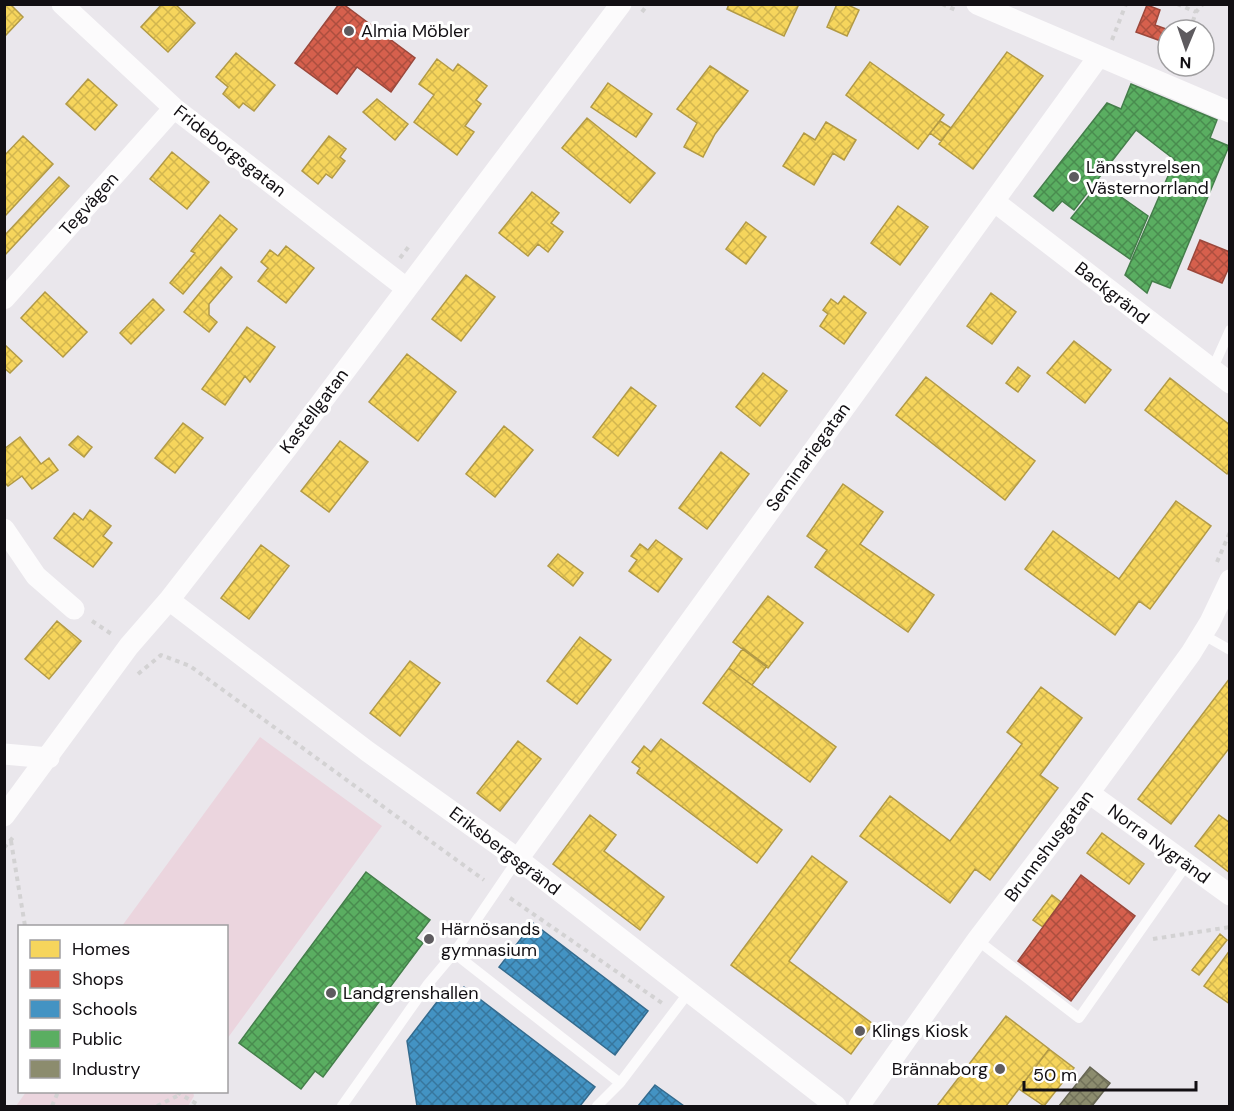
<svg xmlns="http://www.w3.org/2000/svg" width="1234" height="1111" font-family="'DM Sans',sans-serif">
<style>
.green{fill:#ebd5de}
.homes{fill:url(#homes-cross-hatch);stroke:#b29a46;stroke-width:1.5}
.shops{fill:url(#shops-cross-hatch);stroke:#9b483c;stroke-width:1.5}
.schools{fill:url(#schools-cross-hatch);stroke:#346b8e;stroke-width:1.5}
.public{fill:url(#public-cross-hatch);stroke:#447e4a;stroke-width:1.5}
.industry{fill:url(#industry-cross-hatch);stroke:#676653;stroke-width:1.5}
.lines{fill:none;stroke-linecap:round;stroke-linejoin:round}
.path{stroke:#d3d2d3;stroke-width:4;stroke-dasharray:4.5 4.5;stroke-linecap:butt}
.lane{stroke:#fcfbfc;stroke-width:10}
.street{stroke:#fcfbfc;stroke-width:21}
.poi-dot{fill:#5e5b5f;stroke:#fff;stroke-width:2}
.labels{text-anchor:middle;stroke-width:6;stroke-linejoin:round;paint-order:stroke}
.poi-label{font-size:18px;fill:#120f13;stroke:#fff;text-anchor:start}
.street-label{font-size:18px;fill:#120f13;stroke:#fff}
</style>
<defs>
<pattern id="homes-cross-hatch" width="8" height="8" patternUnits="userSpaceOnUse" patternTransform="scale(1.5)"><rect width="8" height="8" fill="#f6d55c"/><path d="M0 0l8 8M0 8l8-8" fill="none" stroke="#d2b64f"/></pattern>
<pattern id="shops-cross-hatch" width="8" height="8" patternUnits="userSpaceOnUse" patternTransform="scale(1.5)"><rect width="8" height="8" fill="#d6604d"/><path d="M0 0l8 8M0 8l8-8" fill="none" stroke="#ac4e3f"/></pattern>
<pattern id="schools-cross-hatch" width="8" height="8" patternUnits="userSpaceOnUse" patternTransform="scale(1.5)"><rect width="8" height="8" fill="#4393c3"/><path d="M0 0l8 8M0 8l8-8" fill="none" stroke="#37769d"/></pattern>
<pattern id="public-cross-hatch" width="8" height="8" patternUnits="userSpaceOnUse" patternTransform="scale(1.5)"><rect width="8" height="8" fill="#5aae61"/><path d="M0 0l8 8M0 8l8-8" fill="none" stroke="#498c4f"/></pattern>
<pattern id="industry-cross-hatch" width="8" height="8" patternUnits="userSpaceOnUse" patternTransform="scale(1.5)"><rect width="8" height="8" fill="#8c8c6e"/><path d="M0 0l8 8M0 8l8-8" fill="none" stroke="#717159"/></pattern>
</defs>
<rect width="100%" height="100%" fill="#eae7ec"/>
<!-- green -->
<path class="green" d="M260 737 382 826 227 1039 226 926H122Z
M26 1092H193L194 1096 188 1106H16Z"/>
<!-- homes -->
<path class="homes" d="M4 4H10L23 17 4 37Z
M162 4H175L195 23 168 52 141 27Z
M729 4H799L784 36 727 9Z
M837 4H846L859 10 847 36 827 27Z
M1007 52 1043 76 973 169 939 144Z
M236 53 275 85 254 111 243 103 239 108 223 94 228 87 216 77Z
M437 59 453 71 458 64 487 86 476 100 481 104 465 126 474 132 457 155 414 122 434 95 419 84Z
M870 62 944 115 918 149 846 95Z
M710 66 748 91 715 134 703 157 684 147 697 123 677 109Z
M88 79 117 105 95 130 66 104Z
M608 83 652 114 636 137 591 107Z
M377 99 408 124 395 140 363 112Z
M587 118 655 173 630 203 562 148Z
M940 121 951 128 941 141 930 133Z
M826 122 856 140 844 160 833 153 814 185 783 166 804 133 815 140Z
M23 136 53 164 4 217V156Z
M329 136 346 149 340 157 345 161 332 178 326 174 318 184 302 171Z
M172 152 209 182 187 209 150 179Z
M59 177 69 186 4 256V236Z
M532 192 559 213 551 223 563 232 548 252 538 244 528 256 499 233Z
M898 206 928 227 900 265 871 243Z
M220 215 237 229 183 294 170 283 195 253 191 251Z
M746 222 766 237 746 264 726 249Z
M286 246 314 268 286 303 258 281 268 268 261 262 270 250 278 256Z
M221 267 232 277 209 304V315L217 322 209 332 184 312Z
M466 275 495 297 461 341 432 319Z
M45 292 87 332 63 357 21 318Z
M991 293 1016 312 992 344 967 326Z
M844 296 866 313 844 344 820 326 828 314 823 310 831 299 838 304Z
M153 299 164 310 131 344 120 333Z
M247 327 275 347 250 382 245 376 225 405 202 389Z
M1074 341 1111 370 1085 403 1047 373Z
M4 344 22 361 10 373 4 368Z
M407 354 456 392 418 441 369 402Z
M1018 367 1030 376 1018 392 1006 383Z
M763 373 787 391 760 426 736 407Z
M926 377 1035 461 1005 500 896 415Z
M1170 378 1230 425V470L1227 474 1145 410Z
M631 387 656 406 618 456 593 437Z
M183 423 203 438 175 473 155 458Z
M504 426 533 450 495 497 466 474Z
M78 436 92 447 84 457 69 445Z
M20 437 41 464 49 458 58 470 32 489 22 476 8 486 4 482V449Z
M340 441 368 462 329 512 301 491Z
M721 452 749 474 707 529 679 508Z
M843 484 883 512 860 544 934 595 908 632 815 567 827 550 807 536Z
M1176 501 1211 526 1150 609 1139 601 1115 635 1025 569 1053 531 1119 579Z
M90 510 111 526 103 536 112 543 93 567 54 538 74 513 83 520Z
M656 540 682 559 658 592 629 571 637 560 631 556 640 544 648 550Z
M261 545 289 566 249 619 221 598Z
M558 554 583 573 573 586 548 566Z
M768 596 803 623 768 668 733 642Z
M57 621 81 641 49 679 25 659Z
M580 637 611 660 577 704 547 681Z
M743 648 767 666 752 685 729 668Z
M410 661 440 683 400 736 370 713Z
M729 668 836 747 810 782 703 703Z
M1230 678V747L1171 824 1138 799Z
M1041 687 1082 718 1040 775 1058 788 990 880 975 869 950 903 860 836 890 796 950 841 1022 744 1007 732Z
M661 739 782 830 757 863 637 773 640 768 632 762 644 746 651 752Z
M518 741 541 759 500 811 477 793Z
M590 815 616 835 604 851 664 897 640 930 553 864Z
M1219 815 1230 823V873L1195 846Z
M1102 833 1144 864 1129 884 1087 853Z
M812 856 847 882 789 961 873 1024 851 1054 731 965Z
M1052 895 1061 902 1043 927 1033 920Z
M1220 934 1227 940 1199 975 1192 970Z
M1230 950V1004L1204 986Z
M1006 1016 1049 1049 1006 1106H937Z
M1049 1049 1074 1068 1044 1106 1019 1089Z"/>
<!-- shops -->
<path class="shops" d="M339 4H343L415 58 391 92 357 67 337 94 295 63Z
M1147 5 1160 10 1155 25 1166 29 1161 41 1136 32Z
M1200 240 1230 252V265L1222 283 1188 269Z
M1081 875 1135 916 1071 1001 1018 961Z"/>
<!-- schools -->
<path class="schools" d="M533 923 648 1011 615 1055 499 967Z
M464 987 595 1087 580 1106H417L407 1041 443 994 453 1002Z
M655 1085 684 1106H638Z"/>
<!-- public -->
<path class="public" d="M1131 84 1217 120 1210 138 1229 146 1170 288 1152 281 1147 293 1125 275 1175 160 1136 130 1074 210 1062 201 1053 211 1034 196 1107 103 1121 109Z
M1100 182 1148 216 1130 259 1071 218Z
M366 872 430 920 416 938 423 943 323 1077 315 1071 301 1089 239 1043Z"/>
<!-- industry -->
<path class="industry" d="M1090 1067 1110 1083 1092 1106H1059Z"/>
<g class="lines">
<!-- path -->
<path class="path" d="M942 4 958 11
M1177 4 1196 12
M642 12 648 4
M1190 30 1196 12 1203 4
M1112 40 1126 4
M400 258 410 245
M1217 562 1230 532
M92 621 113 635
M138 674 161 655 190 666 484 880
M11 841 25 926
M4 848 15 835
M510 898 662 1003
M1153 939 1230 927
M177 1092 200 1106
M52 1106 58 1092
M157 1106 181 1094"/>
<!-- lane -->
<path class="lane" d="M1212 370 1230 330
M1202 634 1230 650
M977 940 1079 1018 1187 864
M454 953 620 1083
M342 1106 428 984 454 953 518 859
M597 1106 620 1083 689 992"/>
<!-- street -->
<path class="street" d="M62 4 174 108 406 288
M977 4 1230 112
M995 202 1230 383
M4 299 174 108
M4 529 36 576 74 609
M169 600 367 751 518 859 836 1106
M4 754 49 758
M1089 793 1230 895
M4 816 129 646 169 600 287 448 621 4
M518 859 1099 56
M859 1106 977 940 1089 793 1191 653 1210 622 1230 580"/>
</g>
<!-- markers -->
<g class="poi-dot">
<circle cx="349" cy="31" r="6"/>
<circle cx="1074" cy="177" r="6"/>
<circle cx="429" cy="939" r="6"/>
<circle cx="331" cy="993" r="6"/>
<circle cx="860" cy="1031" r="6"/>
<circle cx="1000" cy="1069" r="6"/>
</g>
<g class="labels">
<!-- poi labels -->
<g class="poi-label">
<text x="361" y="37">Almia Möbler</text>
<text x="1086" y="173">Länsstyrelsen<tspan x="1086" dy="21">Västernorrland</tspan></text>
<text x="441" y="935">Härnösands<tspan x="441" dy="21">gymnasium</tspan></text>
<text x="343" y="999">Landgrenshallen</text>
<text x="872" y="1037">Klings Kiosk</text>
<text x="988" y="1075" text-anchor="end">Brännaborg</text>
</g>
<!-- street labels -->
<g class="street-label">
<text transform="translate(230 151) rotate(38)" y="6">Frideborgsgatan</text>
<text transform="translate(89 204) rotate(-48)" y="6">Tegvägen</text>
<text transform="translate(1112 293) rotate(38)" y="6">Backgränd</text>
<text transform="translate(314 411) rotate(-53)" y="6">Kastellgatan</text>
<text transform="translate(808 457) rotate(-54)" y="6">Seminariegatan</text>
<text transform="translate(1159 844) rotate(36)" y="6">Norra Nygränd</text>
<text transform="translate(1049 846) rotate(-53)" y="6">Brunnshusgatan</text>
<text transform="translate(505 851) rotate(37)" y="6">Eriksbergsgränd</text>
</g>
</g>
<!-- border -->
<rect width="1234" height="1111" fill="none" stroke="#120f13" stroke-width="12"/>
<!-- legend -->
<rect x="18" y="925" width="210" height="168" fill="#ffffff" stroke="#a09fa1" stroke-width="1.5"/>
<rect x="30" y="940" width="30" height="18" fill="#f6d55c" stroke="#a09fa1" stroke-width="1.5"/>
<text x="72" y="955" font-size="18" fill="#120f13">Homes</text>
<rect x="30" y="970" width="30" height="18" fill="#d6604d" stroke="#a09fa1" stroke-width="1.5"/>
<text x="72" y="985" font-size="18" fill="#120f13">Shops</text>
<rect x="30" y="1000" width="30" height="18" fill="#4393c3" stroke="#a09fa1" stroke-width="1.5"/>
<text x="72" y="1015" font-size="18" fill="#120f13">Schools</text>
<rect x="30" y="1030" width="30" height="18" fill="#5aae61" stroke="#a09fa1" stroke-width="1.5"/>
<text x="72" y="1045" font-size="18" fill="#120f13">Public</text>
<rect x="30" y="1060" width="30" height="18" fill="#8c8c6e" stroke="#a09fa1" stroke-width="1.5"/>
<text x="72" y="1075" font-size="18" fill="#120f13">Industry</text>
<!-- north arrow -->
<g transform="translate(1186 48) rotate(182)"><circle r="28" fill="#ffffff" stroke="#a09fa1" stroke-width="1.5"/>
<path d="M0-4.5L10 22L0 15L-10 22Z" fill="#5e5b5f"/>
<text y="-9" font-size="16" font-weight="bold" text-anchor="middle" fill="#120f13">N</text>
</g>
<!-- scale -->
<path d="M1024 1081v9h172v-9" fill="none" stroke="#120f13" stroke-width="3"/>
<text x="1033" y="1081" font-size="18" fill="#120f13" stroke="#ffffff" stroke-width="4.5" paint-order="stroke">50 m</text>
</svg>
